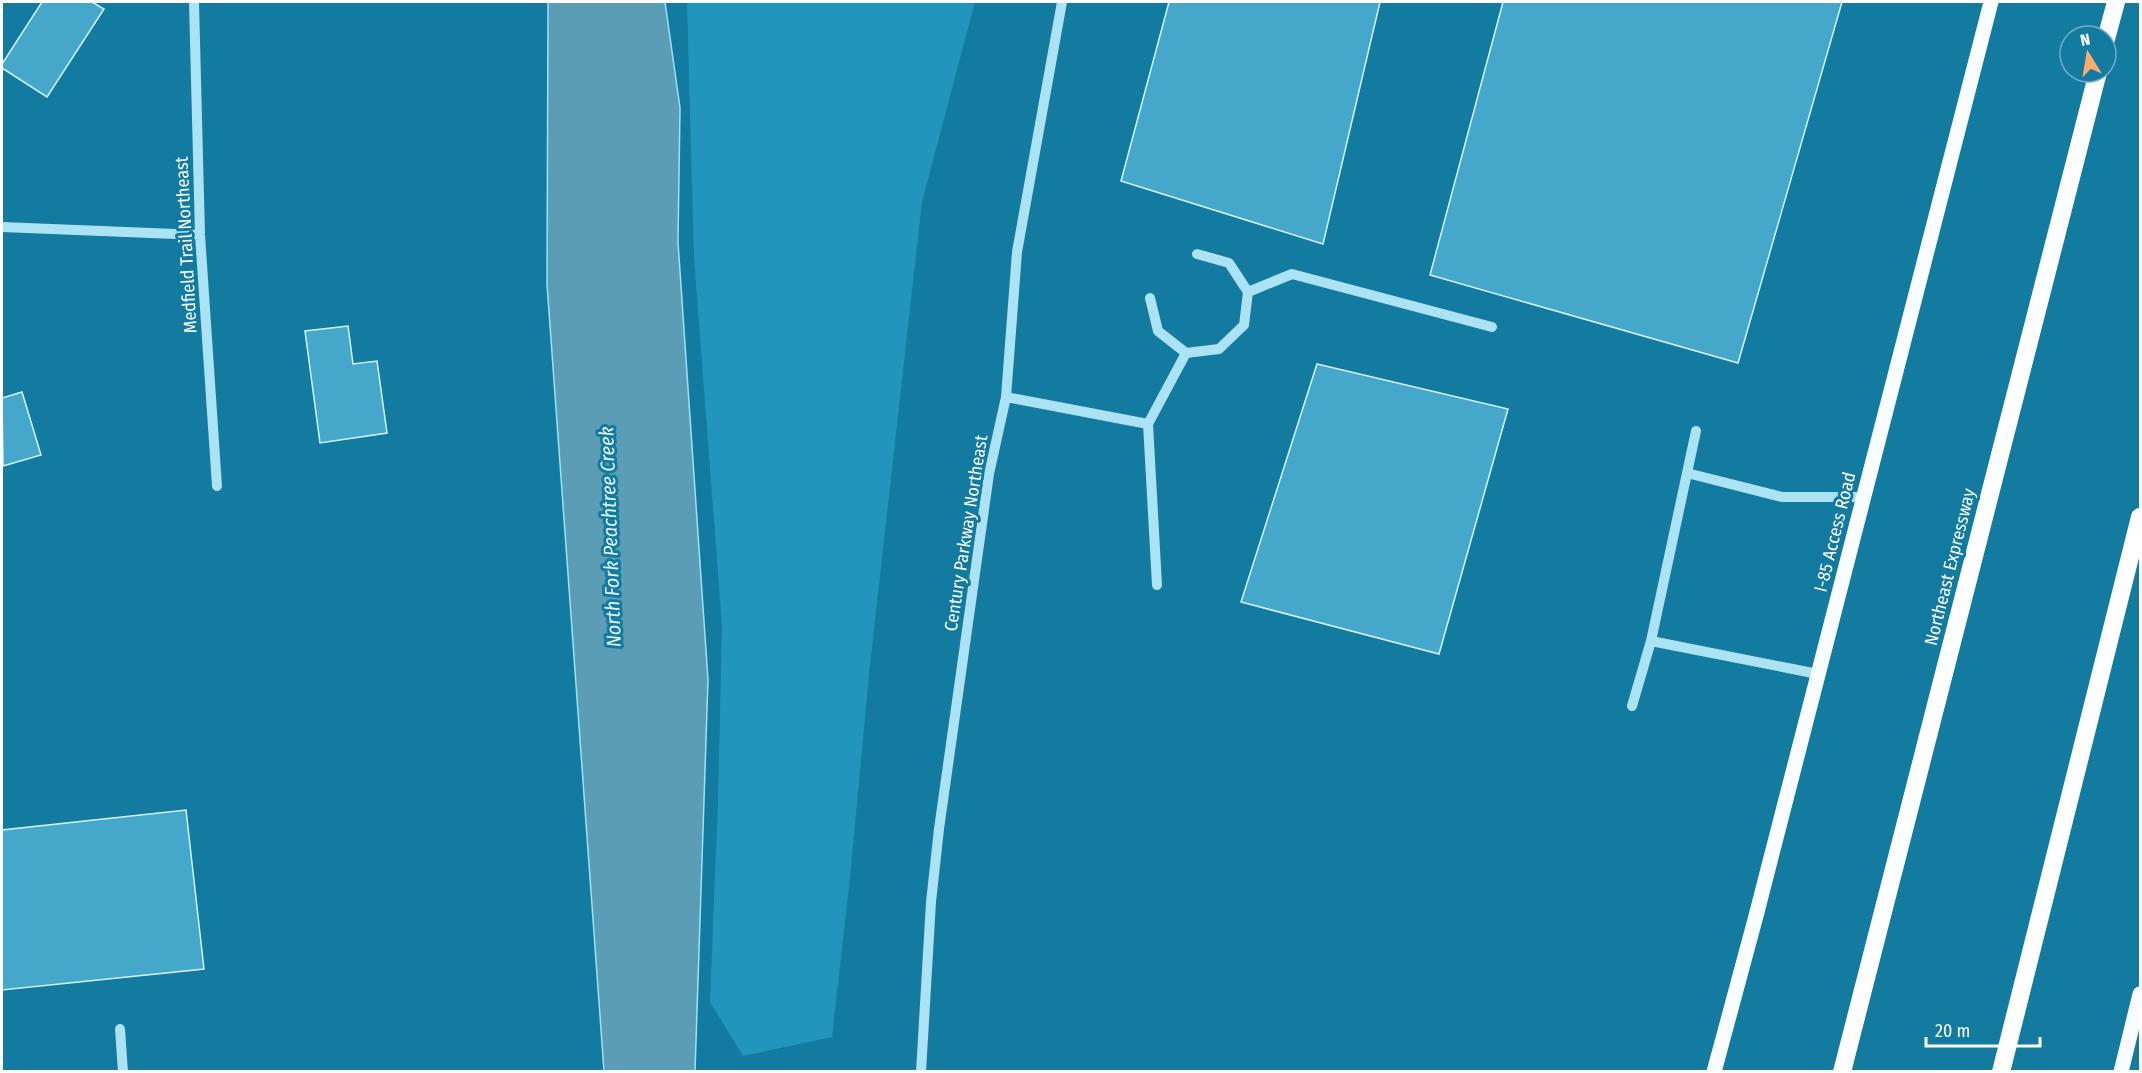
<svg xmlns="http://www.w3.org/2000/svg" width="2142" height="1073" font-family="'Fira Sans Condensed',sans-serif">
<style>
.green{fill:#2295bd}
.water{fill:#5a9db5;stroke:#9de2f7;stroke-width:1.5}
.building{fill:#45a7c9;stroke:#d4f3fe;stroke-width:1.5}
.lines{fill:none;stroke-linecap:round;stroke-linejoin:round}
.minor{stroke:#abe2f4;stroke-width:10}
.major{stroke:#f9fdff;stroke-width:15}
.highway{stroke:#fff;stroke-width:18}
.labels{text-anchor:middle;stroke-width:6;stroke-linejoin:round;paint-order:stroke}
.street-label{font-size:18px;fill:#fff;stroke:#137aa0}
.water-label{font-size:20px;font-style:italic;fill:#eaf9fe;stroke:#137aa0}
</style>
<rect width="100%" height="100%" fill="#137aa0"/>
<!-- green -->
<path class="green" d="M687 2H975L922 202 870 665 850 877 832 1037 743 1056 710 1002 718 800 722 625 694 258Z"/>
<!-- water -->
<path class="water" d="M548 2H665L680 108 678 242 708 680 695 1071H604L547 284Z"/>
<!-- building -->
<path class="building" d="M42 2H92L104 9 47 97 2 68V64Z
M1169 2H1380L1323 244 1121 181Z
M1503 2H1842L1738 363 1430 275Z
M348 326 353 364 377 361 387 433 320 443 305 331Z
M1317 364 1508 409 1439 654 1241 602Z
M22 392 41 455 3 466 2 398Z
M186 810 204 969 2 990V830Z"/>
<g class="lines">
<!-- minor -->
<path class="minor" d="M194 2 200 235 217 486
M2 227 200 235
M1248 292 1292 274 1492 327
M1150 298 1158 331 1186 353 1219 349 1244 325 1248 292 1229 263 1197 254
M1006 397 1148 424 1186 353
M1148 424 1157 585
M1687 473 1782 497H1864
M1651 641 1818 674
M1632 706 1651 641 1696 431
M120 1029 123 1072
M921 1072 931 902 939 829 989 474 1006 397 1017 252 1062 2"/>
<!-- major -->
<path class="major" d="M1714 1072 1756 916 1991 2
M2121 1072 2140 994"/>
<!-- highway -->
<path class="highway" d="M2106 39 2116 2
M1842 1072 2098 72
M2001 1072 2140 517"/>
</g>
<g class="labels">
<!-- street labels -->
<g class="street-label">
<text transform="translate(186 245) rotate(-93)" y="6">Medfield Trail Northeast</text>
<text transform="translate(1835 532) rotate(-76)" y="6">I-85 Access Road</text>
<text transform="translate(966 533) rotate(-81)" y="6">Century Parkway Northeast</text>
<text transform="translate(1950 567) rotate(-76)" y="6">Northeast Expressway</text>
</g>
<!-- water labels -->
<g class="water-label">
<text transform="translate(610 537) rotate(-92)" y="7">North Fork Peachtree Creek</text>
</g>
</g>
<!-- border -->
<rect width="2142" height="1073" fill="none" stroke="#ffffff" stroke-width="6"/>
<!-- north arrow -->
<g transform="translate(2088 54) rotate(349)"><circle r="28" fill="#137aa0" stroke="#71afc6" stroke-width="1.5"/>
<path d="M0-4.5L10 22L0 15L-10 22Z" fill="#ffab6f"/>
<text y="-9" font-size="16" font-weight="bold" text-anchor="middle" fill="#ffffff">N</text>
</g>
<!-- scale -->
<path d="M1926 1037v9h114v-9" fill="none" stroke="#ffffff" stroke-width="3"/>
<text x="1935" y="1037" font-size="18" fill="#ffffff" stroke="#137aa0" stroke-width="4.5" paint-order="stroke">20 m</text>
</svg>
